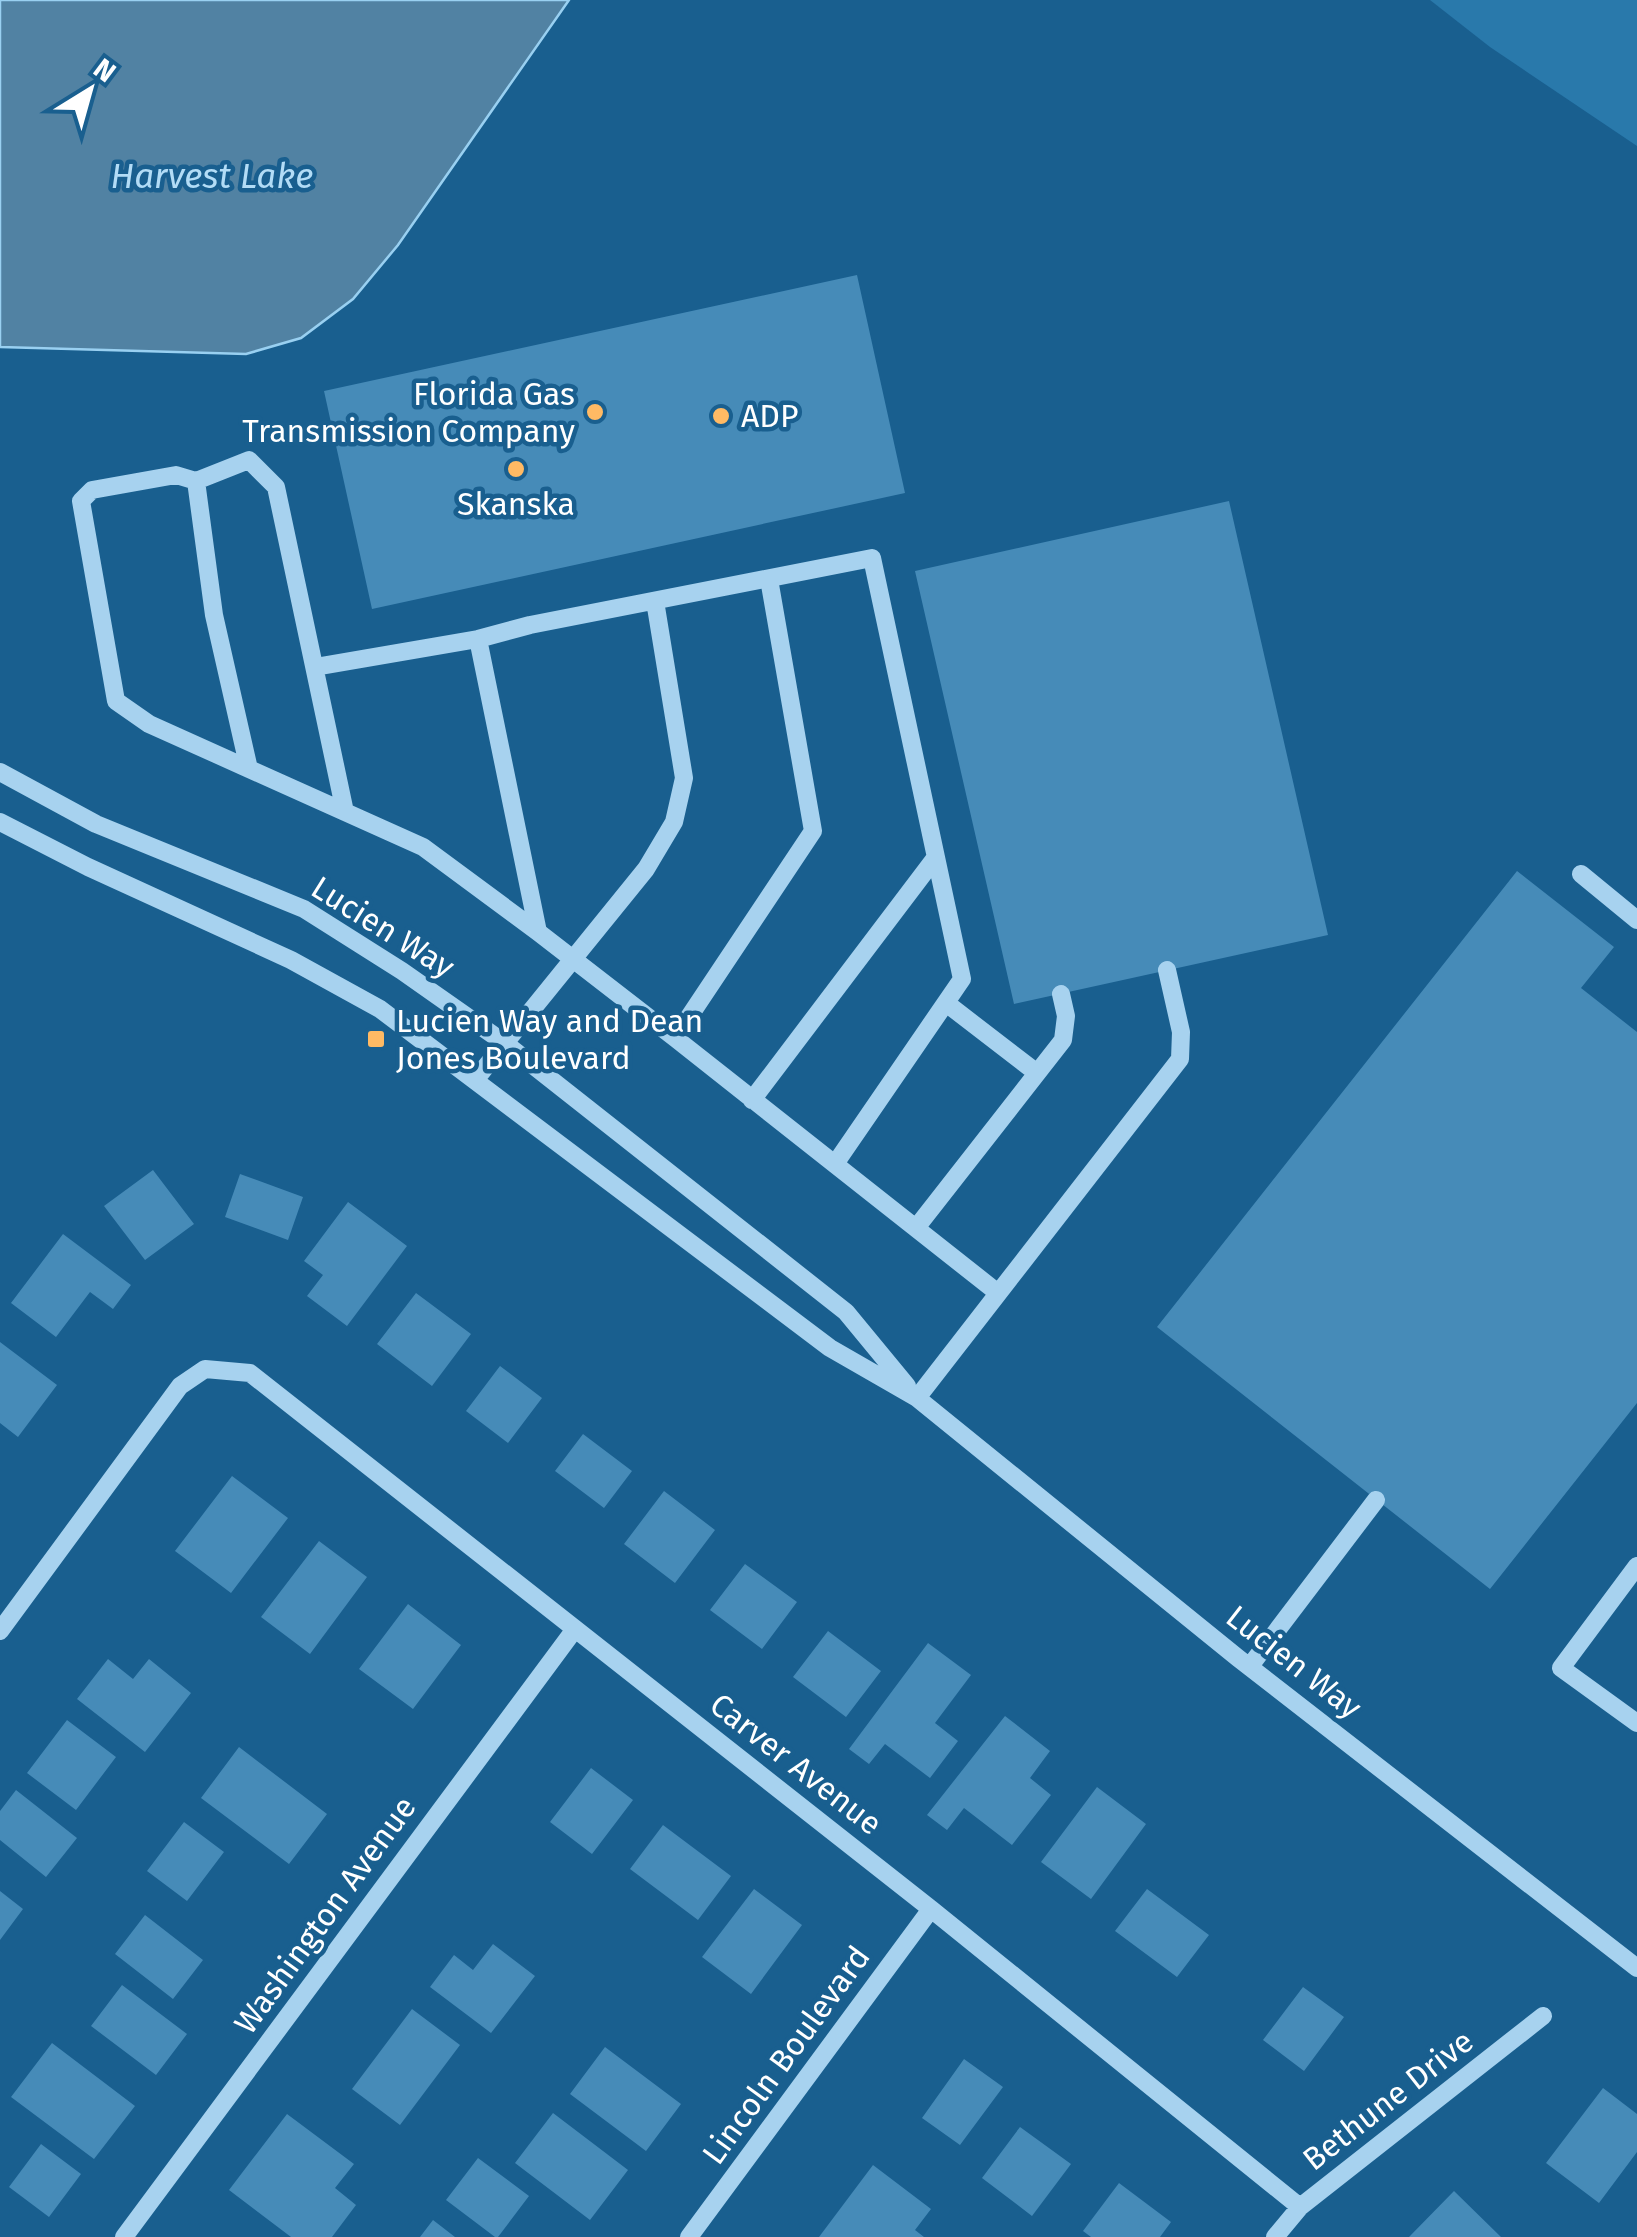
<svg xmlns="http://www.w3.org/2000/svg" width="1637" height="2237" font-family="'Fira Sans',sans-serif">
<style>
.green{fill:#2979ab}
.water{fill:#5182a3;stroke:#99d0f1;stroke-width:2.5}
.building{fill:#468bb8}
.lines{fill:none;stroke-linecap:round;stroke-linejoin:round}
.minor{stroke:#a7d2ef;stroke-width:18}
.poi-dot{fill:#ffba64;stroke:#195f8f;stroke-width:4}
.labels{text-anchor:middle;stroke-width:9;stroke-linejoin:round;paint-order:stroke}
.poi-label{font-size:32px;fill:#fff;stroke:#195f8f;text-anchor:start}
.street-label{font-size:32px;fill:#fff;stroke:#195f8f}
.water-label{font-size:35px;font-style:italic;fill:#b2dcf6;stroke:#195f8f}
</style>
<rect width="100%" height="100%" fill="#195f8f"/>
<!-- green -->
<path class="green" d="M1430 0H1637V146L1490 47Z"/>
<!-- water -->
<path class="water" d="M0 0H569L398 245 353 299 301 338 246 354 0 347Z"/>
<!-- building -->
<path class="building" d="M857 275 905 493 372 609 324 391Z
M1229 501 1328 935 1014 1004 915 571Z
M1517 871 1614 947 1581 988 1637 1032V1403L1490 1589 1157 1327Z
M153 1170 194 1224 145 1260 104 1206Z
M240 1174 303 1197 288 1240 225 1217Z
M348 1202 407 1246 347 1326 307 1296 323 1275 304 1261Z
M63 1234 131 1285 113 1309 90 1292 56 1337 11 1303Z
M416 1293 471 1334 432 1386 377 1344Z
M0 1342 57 1385 18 1437 0 1423Z
M500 1366 542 1398 508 1443 466 1411Z
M583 1434 632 1471 604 1508 555 1471Z
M232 1476 288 1518 231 1593 175 1551Z
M664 1491 715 1530 675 1583 624 1544Z
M319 1541 367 1577 310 1654 261 1617Z
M745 1564 797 1602 762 1649 710 1610Z
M408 1604 461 1645 413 1709 359 1669Z
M828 1631 881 1671 846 1717 793 1677Z
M928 1643 971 1675 935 1723 958 1741 930 1778 885 1744 869 1764 849 1749Z
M108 1659 133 1679 149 1659 191 1693 145 1752 77 1699Z
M1005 1716 1050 1751 1030 1778 1051 1795 1012 1845 964 1808 947 1830 927 1815Z
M67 1720 116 1757 76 1810 27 1773Z
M239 1747 327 1814 289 1864 201 1798Z
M591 1768 633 1800 592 1854 550 1822Z
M1097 1787 1146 1824 1091 1899 1041 1862Z
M16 1790 77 1838 46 1877 0 1840V1811Z
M184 1822 224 1852 187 1901 147 1871Z
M663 1825 731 1876 698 1920 630 1869Z
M754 1889 802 1925 751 1994 702 1957Z
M1147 1889 1209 1935 1177 1977 1115 1931Z
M0 1891 23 1909 0 1940Z
M145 1915 203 1960 173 1999 115 1954Z
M493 1944 535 1976 491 2033 430 1987 454 1955 473 1970Z
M122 1985 187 2034 156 2075 91 2026Z
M1303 1987 1344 2017 1304 2071 1263 2040Z
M412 2009 460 2045 400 2125 352 2089Z
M52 2043 135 2106 94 2159 11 2097Z
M605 2047 681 2104 646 2151 570 2094Z
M964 2059 1003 2087 960 2145 922 2118Z
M1603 2088 1637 2114V2152L1599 2203 1546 2163Z
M553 2113 628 2170 590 2220 515 2163Z
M287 2114 354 2164 335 2188 356 2205 332 2237H291L229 2190Z
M1020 2127 1071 2164 1032 2216 982 2178Z
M41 2144 81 2174 49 2217 9 2187Z
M478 2158 529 2196 498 2237H495L446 2200Z
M873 2165 931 2209 915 2230 924 2237H819Z
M1119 2183 1171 2222 1160 2237H1091L1083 2231Z
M1454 2191 1501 2237H1409Z
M433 2220 455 2237H420Z"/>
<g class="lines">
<!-- minor -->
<path class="minor" d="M196 481 214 615 249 769
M478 639 538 932
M315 667 478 639 530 625 872 558 962 979 835 1164
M0 772 96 824 304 909 402 971 506 1044 846 1312 907 1386
M345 812 276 487 249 460 196 481 176 475 92 490 81 501 116 701 149 724 423 847 538 932 675 1038 998 1293
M0 822 88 867 291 960 380 1009 830 1348 917 1398 1238 1658 1637 1968
M1581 874 1637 920
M946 1003 1037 1073
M675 1038 813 831 769 579
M475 1080 646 869 674 822 684 778 655 601
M752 1100 936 857
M916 1228 1063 1040 1066 1016 1061 994
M917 1398 1180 1059 1181 1032 1167 970
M1637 1566 1561 1668 1637 1723
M0 1631 180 1386 205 1369 250 1373 931 1909 1300 2207
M1250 1666 1376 1500
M124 2237 575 1629
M689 2237 931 1909
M1275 2237 1300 2207 1543 2016"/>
</g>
<!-- markers -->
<g class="poi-dot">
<circle cx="595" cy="412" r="10"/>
<circle cx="721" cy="416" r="10"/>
<circle cx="516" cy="469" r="10"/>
<rect x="366" y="1029" width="20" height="20" rx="5"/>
</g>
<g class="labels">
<!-- poi labels -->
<g class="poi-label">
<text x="575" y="405" text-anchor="end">Florida Gas<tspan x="575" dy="37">Transmission Company</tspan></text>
<text x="741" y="427">ADP</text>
<text x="516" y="515" text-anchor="middle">Skanska</text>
<text x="396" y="1032">Lucien Way and Dean<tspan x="396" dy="37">Jones Boulevard</tspan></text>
</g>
<!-- street labels -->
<g class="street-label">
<text transform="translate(383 927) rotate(32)" y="11">Lucien Way</text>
<text transform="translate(1294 1662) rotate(38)" y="11">Lucien Way</text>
<text transform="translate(796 1764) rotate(38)" y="11">Carver Avenue</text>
<text transform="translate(325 1915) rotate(-54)" y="11">Washington Avenue</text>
<text transform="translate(786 2055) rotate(-54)" y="11">Lincoln Boulevard</text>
<text transform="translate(1388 2100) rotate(-38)" y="11">Bethune Drive</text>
</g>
<!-- water labels -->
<g class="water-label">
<text x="212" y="188">Harvest Lake</text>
</g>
</g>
<!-- north arrow -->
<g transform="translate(90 90) rotate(37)" stroke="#195f8f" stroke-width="8" paint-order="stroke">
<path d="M0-8L18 38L0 25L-18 38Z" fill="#ffffff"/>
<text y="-15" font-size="28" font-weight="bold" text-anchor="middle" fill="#ffffff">N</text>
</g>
</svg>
